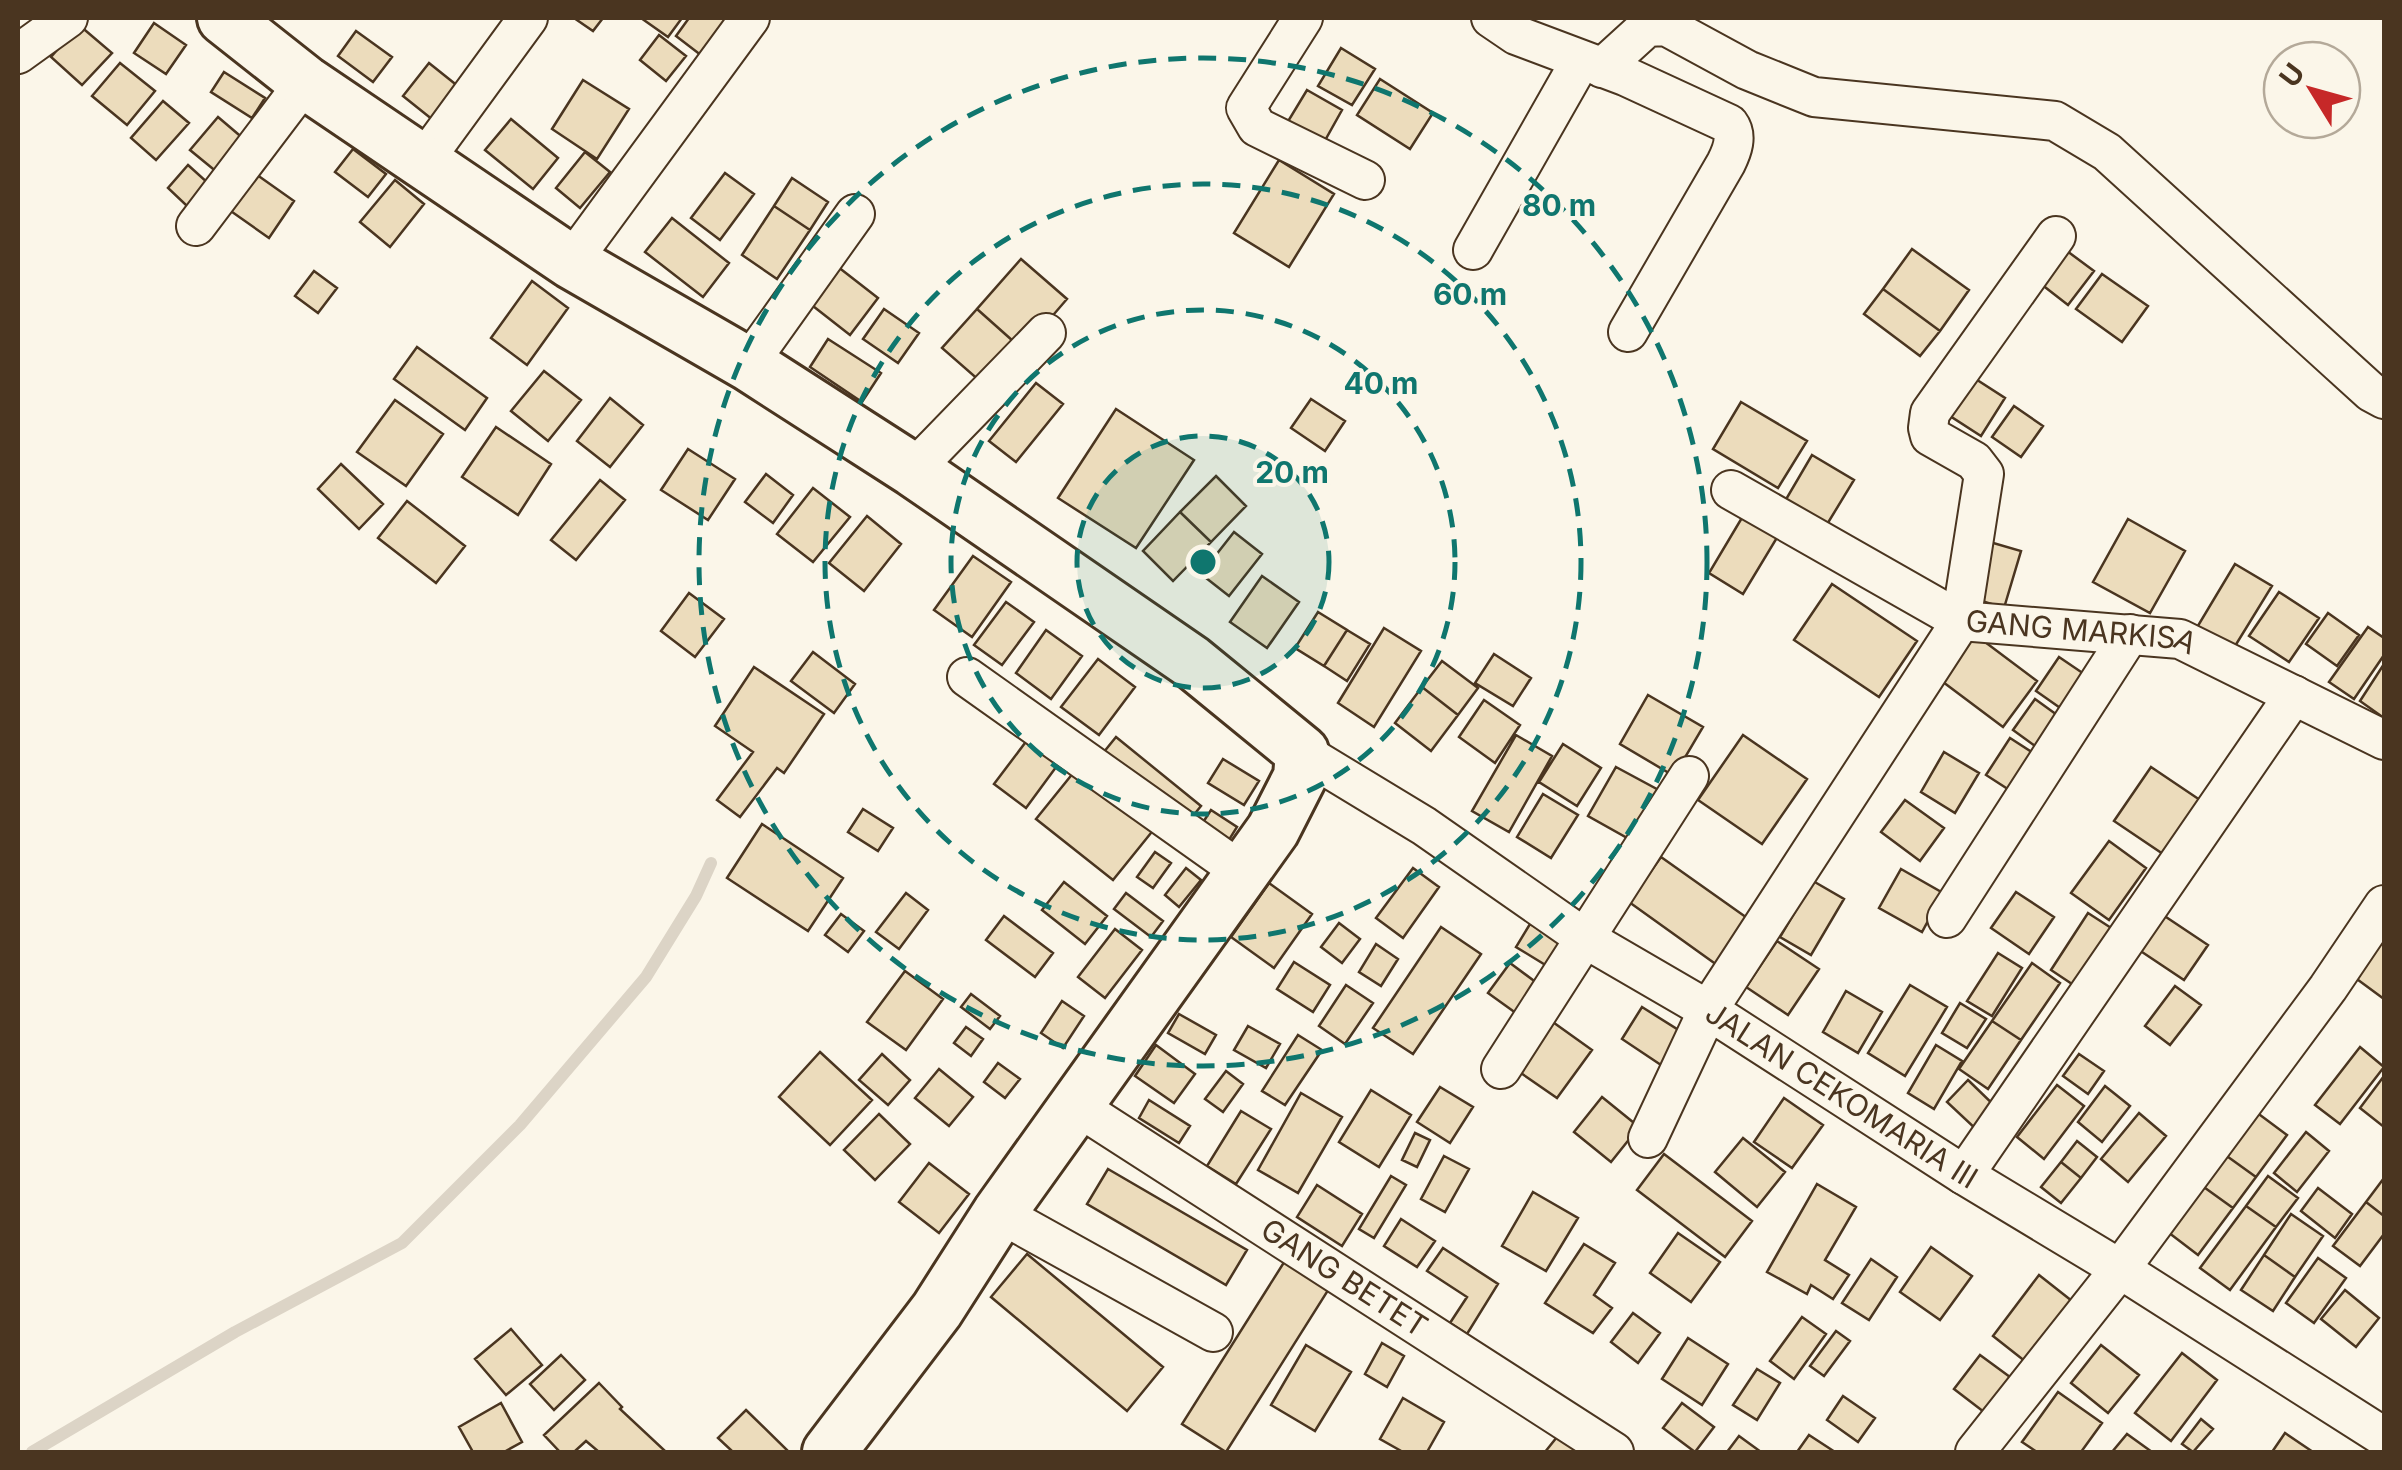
<svg xmlns="http://www.w3.org/2000/svg" width="2402" height="1470" font-family="Inter,sans-serif">
<style>
.lines{fill:none;stroke-linecap:round;stroke-linejoin:round}
.stream{stroke:#dcd4c6;stroke-width:12}
.building{fill:#ecdcbc;stroke:#4a3520;stroke-width:2.5}
.street-casing{stroke:#4a3520;stroke-width:42}
.secondary-casing{stroke:#4a3520;stroke-width:58}
.street{stroke:#fbf6e9;stroke-width:38}
.secondary{stroke:#fbf6e9;stroke-width:52}
.ring{fill:none;stroke:#0f766e;stroke-width:5;stroke-dasharray:18 12}
.labels{text-anchor:middle;stroke-width:8;stroke-linejoin:round;paint-order:stroke}
.street-label{font-size:30px;fill:#4a3520;stroke:#fbf6e9}
.centre{fill:#0f766e;stroke:#fbf6e9;stroke-width:5}
.ring-label{font-size:30px;text-anchor:middle;font-weight:bold;fill:#0f766e;stroke:#fbf6e9;stroke-width:8;stroke-linejoin:round;paint-order:stroke}
</style>
<rect width="100%" height="100%" fill="#fbf6e9"/>
<g class="lines">
<!-- stream -->
<path class="stream" d="M32 1452 235 1332 402 1243 520 1125 646 977 696 896 711 863"/>
</g>
<!-- building -->
<path class="building" d="M574 18H603L593 31Z
M641 18H682L668 37Z
M689 18H737L706 59 676 36Z
M154 23 186 45 166 74 134 53Z
M79 25 112 53 82 85 51 57Z
M356 31 392 57 373 82 338 56Z
M659 35 686 56 666 81 640 60Z
M1341 48 1375 69 1352 105 1318 86Z
M120 63 155 91 127 125 92 96Z
M429 63 459 87 433 120 403 96Z
M224 72 265 98 252 118 211 92Z
M1380 79 1433 113 1410 149 1357 115Z
M583 80 629 109 597 159 552 129Z
M1307 90 1342 110 1323 144 1287 123Z
M163 101 189 123 156 160 131 138Z
M218 117 245 140 218 173 190 150Z
M511 119 558 158 533 189 485 150Z
M353 149 386 174 368 197 335 172Z
M585 152 610 172 580 208 556 188Z
M1279 160 1334 194 1289 267 1234 233Z
M188 165 208 183 187 206 168 188Z
M250 170 294 201 269 238 225 207Z
M725 173 754 194 720 240 691 218Z
M792 178 828 202 810 230 774 206Z
M395 180 424 204 390 247 360 222Z
M774 206 810 230 777 279 742 255Z
M672 218 729 263 703 297 645 252Z
M1912 249 1969 290 1940 331 1883 289Z
M2067 251 2094 271 2068 305 2041 284Z
M1021 259 1067 299 1023 350 977 309Z
M833 263 878 298 850 335 804 299Z
M314 271 337 288 318 313 295 296Z
M2102 274 2148 306 2122 342 2076 309Z
M532 281 568 308 527 365 491 338Z
M1883 289 1940 331 1920 356 1864 314Z
M884 309 919 333 898 363 863 339Z
M977 309 1023 350 989 389 942 348Z
M828 339 881 373 862 402 810 367Z
M417 347 487 398 465 430 394 379Z
M544 371 581 400 548 441 511 411Z
M1971 376 2005 398 1981 436 1947 414Z
M1036 383 1063 404 1016 462 989 441Z
M610 398 643 425 610 467 577 441Z
M1311 399 1345 421 1325 451 1291 428Z
M395 400 443 434 406 486 357 452Z
M1741 402 1807 441 1778 488 1713 449Z
M2014 406 2043 426 2021 457 1992 437Z
M1116 409 1194 460 1136 548 1058 498Z
M496 427 551 464 518 515 462 477Z
M688 449 735 479 708 520 661 490Z
M1812 455 1854 480 1826 526 1785 501Z
M341 464 383 504 359 529 318 489Z
M766 474 793 495 773 523 745 502Z
M1216 476 1246 506 1211 542 1180 512Z
M600 480 625 500 576 560 551 540Z
M813 488 850 517 813 562 777 534Z
M407 501 465 546 436 583 378 538Z
M1180 512 1211 542 1173 581 1143 551Z
M867 516 901 544 864 591 829 563Z
M1743 516 1778 536 1743 594 1709 573Z
M2128 519 2185 551 2150 613 2093 582Z
M1234 532 1262 554 1229 596 1201 574Z
M1983 540 2021 551 2004 608 1966 596Z
M973 556 1011 582 972 637 934 610Z
M2235 564 2272 586 2232 651 2196 629Z
M1262 576 1299 602 1267 648 1230 622Z
M1832 584 1917 641 1879 697 1794 640Z
M2279 592 2319 618 2289 662 2249 636Z
M689 593 724 619 695 657 661 631Z
M1006 602 1034 622 1002 665 974 645Z
M1318 612 1347 630 1324 666 1295 648Z
M2328 613 2359 635 2337 666 2306 644Z
M2368 627 2384 638V655L2354 699 2329 682Z
M1384 628 1421 651 1374 727 1338 703Z
M1046 630 1082 656 1051 699 1016 673Z
M1347 630 1370 644 1347 681 1324 666Z
M1973 633 2037 681 2003 727 1939 679Z
M813 652 855 684 834 713 791 681Z
M1494 654 1531 678 1513 706 1475 683Z
M2059 657 2090 678 2066 712 2036 691Z
M1098 659 1135 687 1099 735 1061 707Z
M1442 661 1478 688 1458 715 1422 687Z
M2384 664V718L2360 701Z
M754 667 824 714 784 773 777 768 740 817 717 800 753 752 715 726Z
M1422 687 1458 715 1431 751 1395 723Z
M1648 695 1703 727 1674 776 1620 744Z
M2035 699 2064 720 2042 751 2013 730Z
M1484 700 1520 725 1495 763 1459 737Z
M1031 735 1062 759 1026 808 994 784Z
M1516 735 1552 756 1509 832 1472 811Z
M1743 735 1807 779 1762 844 1698 800Z
M1116 737 1201 806 1184 827 1099 758Z
M2010 738 2038 756 2014 793 1986 775Z
M1563 744 1601 768 1577 806 1539 782Z
M1944 752 1979 773 1955 813 1921 792Z
M1223 759 1259 781 1244 805 1208 783Z
M1078 767 1155 828 1113 880 1036 819Z
M1616 767 1666 794 1638 844 1588 816Z
M2151 767 2203 802 2166 856 2114 821Z
M1543 794 1578 815 1551 858 1517 837Z
M1905 800 1944 828 1920 861 1881 832Z
M863 809 893 828 878 851 848 832Z
M1211 810 1237 827 1224 848 1198 830Z
M762 824 843 878 808 931 727 878Z
M2109 841 2146 868 2109 920 2071 893Z
M1155 852 1171 863 1153 888 1137 877Z
M1661 857 1750 920 1717 965 1629 902Z
M1186 868 1201 880 1179 907 1165 895Z
M1413 868 1439 887 1403 938 1376 918Z
M1901 869 1943 893 1922 932 1879 908Z
M1813 881 1844 899 1811 955 1780 937Z
M1064 882 1107 916 1085 944 1042 910Z
M1269 883 1312 914 1274 968 1231 937Z
M2016 892 2054 917 2029 954 1991 928Z
M906 893 928 910 899 949 876 932Z
M1126 893 1163 921 1151 937 1114 909Z
M2088 913 2119 933 2081 990 2051 970Z
M841 914 864 931 848 952 825 935Z
M2163 915 2208 945 2184 980 2139 950Z
M1004 916 1053 953 1035 977 986 940Z
M1339 923 1360 939 1342 963 1321 947Z
M1530 924 1566 945 1552 969 1516 947Z
M2384 925V999L2350 974Z
M1441 927 1481 954 1413 1054 1373 1028Z
M1115 929 1142 950 1105 998 1078 977Z
M1777 941 1819 969 1788 1015 1746 987Z
M1376 944 1398 959 1381 986 1359 972Z
M1998 953 2022 968 1992 1016 1967 1001Z
M1294 962 1330 985 1313 1012 1277 989Z
M1510 963 1541 986 1520 1016 1488 993Z
M2032 963 2060 983 2021 1040 1992 1021Z
M905 971 943 999 906 1050 867 1022Z
M1346 985 1373 1003 1345 1044 1319 1026Z
M1910 985 1947 1007 1905 1076 1868 1053Z
M2175 986 2201 1005 2170 1045 2145 1026Z
M1846 991 1882 1012 1858 1053 1823 1032Z
M971 994 1000 1016 990 1029 961 1007Z
M1062 1001 1084 1016 1063 1048 1041 1033Z
M1960 1003 1986 1019 1967 1048 1942 1033Z
M1642 1007 1688 1036 1667 1069 1622 1039Z
M1179 1014 1216 1035 1205 1054 1168 1033Z
M1550 1020 1592 1050 1557 1098 1515 1069Z
M1992 1021 2021 1040 1988 1089 1959 1069Z
M1248 1026 1280 1044 1266 1068 1234 1050Z
M966 1027 983 1039 971 1056 954 1043Z
M1298 1035 1322 1050 1285 1105 1262 1091Z
M1156 1045 1195 1074 1174 1103 1135 1076Z
M1936 1045 1962 1061 1934 1109 1908 1093Z
M2360 1047 2384 1067 2340 1124 2315 1105Z
M820 1052 872 1100 830 1145 779 1097Z
M882 1054 910 1080 888 1105 859 1080Z
M2079 1054 2104 1071 2088 1094 2063 1076Z
M998 1063 1020 1079 1005 1098 984 1082Z
M939 1069 973 1097 949 1126 915 1098Z
M1226 1071 1243 1084 1223 1112 1205 1099Z
M2384 1076V1127L2360 1108Z
M1968 1080 1999 1110 1979 1132 1947 1102Z
M2057 1085 2084 1106 2044 1159 2017 1137Z
M2105 1086 2130 1106 2102 1142 2078 1122Z
M1440 1087 1473 1107 1450 1143 1417 1122Z
M1371 1090 1411 1115 1379 1167 1339 1142Z
M1301 1093 1342 1117 1298 1193 1258 1170Z
M1602 1097 1639 1127 1611 1162 1574 1132Z
M1784 1098 1823 1125 1792 1168 1754 1142Z
M1149 1100 1190 1126 1179 1143 1139 1118Z
M2248 1106 2287 1135 2256 1177 2217 1149Z
M1241 1111 1271 1129 1236 1184 1207 1166Z
M2139 1113 2166 1136 2128 1182 2101 1159Z
M879 1114 910 1144 875 1180 844 1150Z
M2306 1132 2329 1151 2297 1192 2274 1173Z
M1415 1133 1430 1140 1417 1167 1402 1160Z
M1743 1138 1785 1172 1757 1207 1715 1172Z
M2077 1141 2097 1157 2081 1178 2061 1162Z
M2217 1149 2256 1177 2233 1208 2194 1180Z
M1664 1154 1752 1221 1725 1257 1637 1190Z
M1444 1156 1469 1169 1445 1212 1421 1199Z
M2061 1162 2081 1178 2061 1203 2041 1187Z
M929 1163 969 1194 939 1233 899 1202Z
M1108 1169 1247 1250 1226 1285 1087 1204Z
M1391 1176 1406 1185 1374 1238 1359 1229Z
M2268 1176 2298 1198 2276 1227 2246 1206Z
M2384 1178V1216L2366 1202Z
M2194 1180 2233 1208 2198 1255 2160 1226Z
M1817 1184 1856 1207 1825 1260 1849 1275 1833 1299 1811 1285 1807 1294 1767 1272Z
M1317 1185 1362 1214 1342 1246 1297 1217Z
M2318 1188 2352 1214 2335 1238 2301 1211Z
M1533 1192 1578 1218 1546 1271 1502 1246Z
M2366 1202 2384 1216V1234L2360 1266 2333 1246Z
M2246 1206 2276 1227 2230 1290 2200 1268Z
M2291 1214 2323 1236 2295 1277 2264 1255Z
M1401 1219 1435 1241 1417 1267 1384 1246Z
M1678 1233 1720 1262 1691 1302 1650 1273Z
M1584 1244 1615 1263 1594 1295 1612 1308 1593 1333 1545 1303Z
M1931 1247 1972 1276 1940 1320 1900 1292Z
M1443 1248 1498 1284 1467 1334 1450 1323 1467 1297 1427 1271Z
M1027 1254 1163 1367 1127 1411 991 1297Z
M2264 1255 2295 1277 2273 1311 2241 1290Z
M1288 1256 1332 1284 1226 1452 1182 1424Z
M2318 1258 2346 1278 2314 1323 2286 1303Z
M1871 1259 1897 1277 1869 1320 1842 1303Z
M2039 1275 2072 1301 2026 1362 1993 1336Z
M2345 1290 2379 1318 2356 1347 2321 1319Z
M1633 1313 1660 1333 1638 1363 1611 1342Z
M1802 1317 1826 1334 1794 1379 1770 1361Z
M511 1329 542 1365 506 1395 475 1359Z
M1836 1331 1850 1341 1824 1376 1810 1366Z
M1688 1338 1728 1364 1702 1405 1662 1379Z
M1382 1343 1404 1356 1387 1387 1365 1374Z
M1306 1345 1351 1372 1315 1431 1271 1405Z
M2101 1345 2139 1375 2108 1413 2071 1383Z
M2182 1353 2217 1380 2171 1441 2135 1413Z
M561 1355 585 1380 554 1410 530 1384Z
M1980 1355 2010 1377 1984 1412 1954 1389Z
M1757 1369 1780 1383 1757 1420 1733 1405Z
M599 1383 622 1407 620 1409 664 1450 662 1452H599L586 1441 574 1452H560L544 1435Z
M2058 1392 2102 1423 2081 1452H2037L2022 1442Z
M1843 1396 1875 1418 1858 1442 1827 1420Z
M1403 1398 1444 1422 1427 1452H1403L1380 1439Z
M501 1403 522 1442 504 1452H473L459 1427Z
M1682 1403 1714 1427 1695 1452 1663 1428Z
M746 1410 788 1451 787 1452H733L718 1438Z
M2201 1419 2213 1429 2193 1452 2182 1444Z
M1561 1432 1586 1452H1545Z
M2285 1433 2313 1452H2272Z
M2127 1434 2152 1452H2112Z
M1809 1435 1835 1452H1797Z
M1739 1436 1761 1452H1727Z"/>
<g class="lines">
<defs>
<g id="street">
<path d="M1303 18 1246 108 1257 127 1365 180"/>
<path d="M1491 18 1516 35 1625 76 1729 124C1738 136 1732 151 1726 163L1628 332"/>
<path d="M18 54 68 18"/>
<path d="M1602 68 1647 27 1666 26 1747 70 1814 97 2055 121 2107 152 2371 392 2384 399"/>
<path d="M422 163 528 18"/>
<path d="M196 226 305 82"/>
<path d="M1473 250 1581 60"/>
<path d="M571 262 750 18"/>
<path d="M748 364 855 214"/>
<path d="M913 470 1046 333"/>
<path id="s1" d="M1731 490 1961 621 2180 639 2384 740"/>
<path d="M967 677 1242 872"/>
<path id="s2" d="M1302 752 1424 826 1586 939 1708 1010 1964 1175 2120 1269 2384 1437"/>
<path d="M1947 918 2130 634"/>
<path d="M1501 1069 1689 776"/>
<path id="s3" d="M1075 1105 1614 1452"/>
<path d="M1648 1138 1708 1010 1961 621 1984 474 1974 461 1930 436 1928 428 1930 413 2056 236"/>
<path d="M1964 1175 2294 695"/>
<path d="M999 1213 1213 1332"/>
<path d="M1975 1452 2120 1269 2328 988 2384 905"/>
</g>
<path id="secondary" d="M224 18 305 82 571 262 748 364 913 470 1192 662 1302 752 1300 777 1273 830 999 1213 937 1310 829 1452"/>
</defs>
<!-- street casing -->
<use href="#street" class="street-casing"/>
<!-- secondary casing -->
<use href="#secondary" class="secondary-casing"/>
<!-- street -->
<use href="#street" class="street"/>
<!-- secondary -->
<use href="#secondary" class="secondary"/>
</g>
<!-- distance rings -->
<circle cx="1203" cy="562" r="126" fill="#0f766e" fill-opacity=".12"/>
<g class="ring">
<circle cx="1203" cy="562" r="126"/>
<circle cx="1203" cy="562" r="252"/>
<circle cx="1203" cy="562" r="378"/>
<circle cx="1203" cy="562" r="504"/>
</g>
<g class="labels">
<!-- street labels -->
<g class="street-label">
<text dy="10" stroke="none"><textPath href="#s1" startOffset="385">GANG MARKISA</textPath></text>
<text dy="10" stroke="none"><textPath href="#s2" startOffset="640">JALAN CEKOMARIA III</textPath></text>
<text dy="10" stroke="none"><textPath href="#s3" startOffset="320">GANG BETET</textPath></text>
</g>
</g>
<circle cx="1203" cy="562" r="15" class="centre"/>
<g class="ring-label">
<text x="1559" y="216">80 m</text>
<text x="1470" y="305">60 m</text>
<text x="1381" y="394">40 m</text>
<text x="1292" y="483">20 m</text>
</g>
<!-- border -->
<rect width="2402" height="1470" fill="none" stroke="#4a3520" stroke-width="40"/>
<!-- north arrow -->
<g transform="translate(2312 90) rotate(307)"><circle r="48" fill="#fbf6e9" stroke="#b4a999" stroke-width="2.5"/>
<path d="M0-8L18 38L0 25L-18 38Z" fill="#c62828"/>
<text y="-15" font-size="28" font-weight="bold" text-anchor="middle" fill="#4a3520">U</text>
</g>
</svg>
